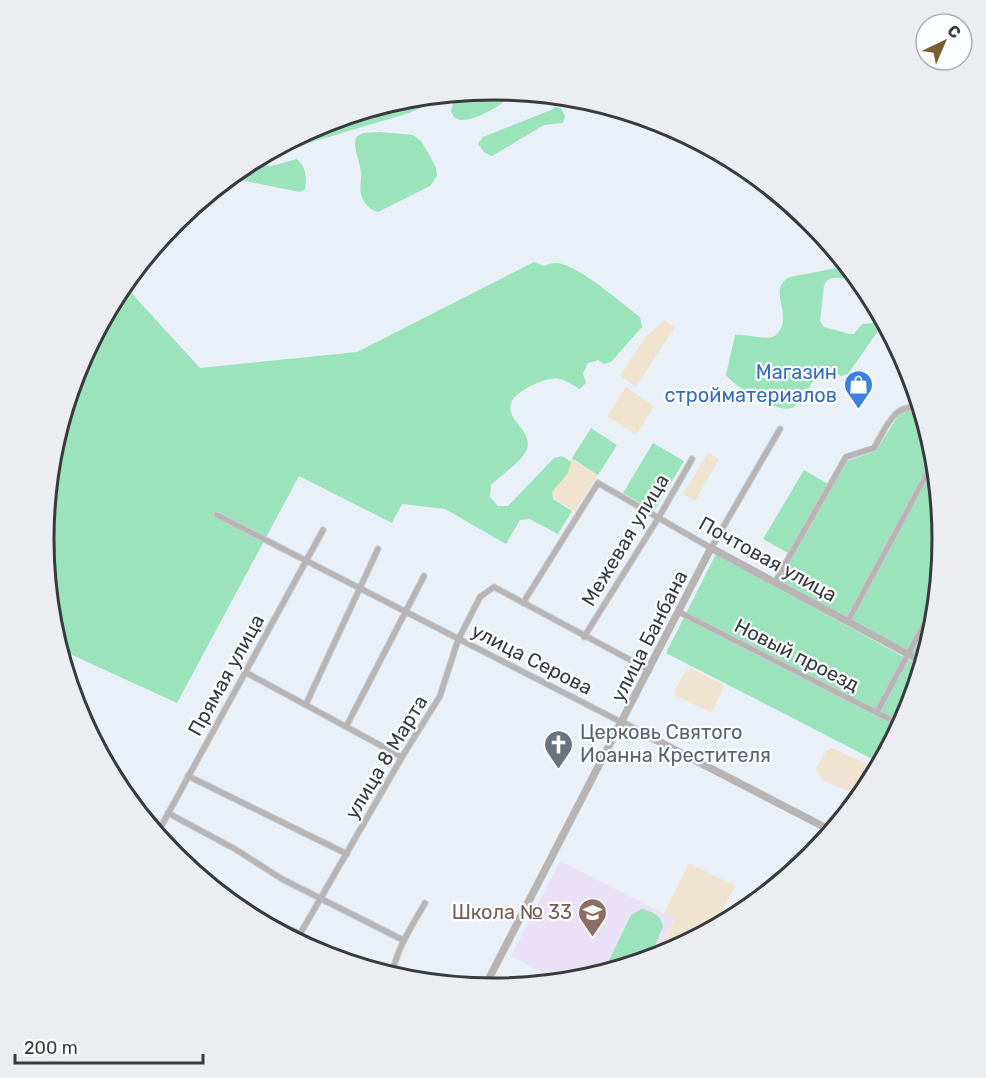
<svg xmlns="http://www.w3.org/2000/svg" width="986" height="1078" font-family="Rubik,sans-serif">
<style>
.industrial{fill:#f0e4d0}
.education{fill:#ebe1f6}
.green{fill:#9ae3bb}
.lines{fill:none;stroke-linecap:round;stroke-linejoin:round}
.minor-casing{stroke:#c6ccd3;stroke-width:7}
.tertiary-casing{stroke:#c6ccd3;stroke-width:8}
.minor{stroke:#b9b4b4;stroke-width:5}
.tertiary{stroke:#b9b4b4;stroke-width:7}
.labels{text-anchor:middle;stroke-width:4.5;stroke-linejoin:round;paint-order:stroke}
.shop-label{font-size:20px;fill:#366cbe;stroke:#fcfdff;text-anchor:end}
.street-label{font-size:20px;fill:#383b3e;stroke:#fcfdff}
.worship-label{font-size:20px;fill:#5b616d;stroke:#fcfdff;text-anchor:start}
.education-label{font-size:20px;fill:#785e54;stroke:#fcfdff;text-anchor:end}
.rim{fill:none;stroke:#383b3e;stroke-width:3}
</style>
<rect width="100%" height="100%" fill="#eaf0f8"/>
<!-- industrial -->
<path class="industrial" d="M664 320 675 327 636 387 620 376 645 338Z
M626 387 654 406 636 435 607 416Z
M708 453 719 459 695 501 683 494Z
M572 458 598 475 575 512 549 495Z
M692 669 721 683 724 686 713 710 710 712 675 695 674 692 686 671Z
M832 748 865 763 876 771 863 793 855 794 824 781 817 773 816 768 826 751Z
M689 863 735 886 713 928 665 954 656 957 675 920 664 914Z"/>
<!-- education -->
<path class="education" d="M560 861 675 919 656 957 580 980 561 982 511 956Z"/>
<!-- green -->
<path class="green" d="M493 90 504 92V101C497 109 467 124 457 119 453 117 453 115 451 111L456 93Z
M432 95 425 106 409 113 255 159 321 124 406 98Z
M555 107 561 108 565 116 563 123 544 125 492 156 484 152 478 144 483 137 551 110Z
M380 132 413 135 421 141 430 156 436 168 437 176 430 186 378 212C371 210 367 206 363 200 358 190 362 181 361 171 359 159 353 149 356 137L363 133Z
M297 159C306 168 307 176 305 189L300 192 235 179 232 175 243 165 271 166Z
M534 262 544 266C550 263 556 262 562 264 585 271 620 302 640 317L642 327 611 362 604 364 598 360 588 363 583 373 586 383 580 389C574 386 566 380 559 379 548 376 515 391 511 403 505 420 533 430 527 449 521 463 502 474 491 485L490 497 498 506H508L554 458 562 456 571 462 568 473 552 492 553 499 572 511 558 534 530 519 520 520 506 544 445 509 402 504 392 523 299 476 177 703 59 649 52 626 44 539 52 451 78 367 123 284 200 368 357 352Z
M847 266 860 282C848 280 831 272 824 285L820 321 824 327 850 334H854L862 324 874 323 878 326V331L848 374 841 376 829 368C797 384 809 428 761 399 748 392 735 386 726 375L735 335C745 333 770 342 776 335 796 316 765 289 790 277Z
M905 411 915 412 923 417 934 452 942 539 934 627 924 659 779 580 847 461 876 451 898 416Z
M591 428 617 445 598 475 572 458Z
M653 443 684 461 654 511 623 493Z
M804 470 828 484 788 553 763 539Z
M716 554 922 667 908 711 880 763 666 653Z
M642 909C652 911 662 916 663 927L649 959 603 973 631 915Z"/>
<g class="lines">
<defs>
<path id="minor" d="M217 515 623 723
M775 582 846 457 874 448C885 430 896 397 922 411
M523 603 598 483 711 548 780 429
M679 612 901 725
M848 621 935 459
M584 637 659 517 692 459
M245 672 402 757
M306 704 378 549
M877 712 936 602
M347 725 424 576
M188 776 347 854
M168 813 235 849 282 879 403 940
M157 834 323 530
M230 902 300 934
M299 942 300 934 402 757 440 696 458 640 480 597 494 587 649 670
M392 976C396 949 412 926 425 903"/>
<path id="tertiary" d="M623 723 832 831
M484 988 711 548 923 662"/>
</defs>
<!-- minor casing -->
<use href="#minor" class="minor-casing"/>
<!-- tertiary casing -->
<use href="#tertiary" class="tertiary-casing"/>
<!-- minor -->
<use href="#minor" class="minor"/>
<!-- tertiary -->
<use href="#tertiary" class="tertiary"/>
</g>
<!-- icons -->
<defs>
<symbol id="shop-pin" viewBox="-11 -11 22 30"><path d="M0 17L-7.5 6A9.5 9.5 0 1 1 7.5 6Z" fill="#3f7fe0" stroke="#fcfdff"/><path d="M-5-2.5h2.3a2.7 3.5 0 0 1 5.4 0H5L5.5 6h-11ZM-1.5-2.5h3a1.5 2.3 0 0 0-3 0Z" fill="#fff"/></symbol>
<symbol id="church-pin" viewBox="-11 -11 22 30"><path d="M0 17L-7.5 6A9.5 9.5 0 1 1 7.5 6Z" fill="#6b7280" stroke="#fcfdff"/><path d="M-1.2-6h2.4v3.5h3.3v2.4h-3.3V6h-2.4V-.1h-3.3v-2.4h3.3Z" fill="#fff"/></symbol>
<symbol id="school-pin" viewBox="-11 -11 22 30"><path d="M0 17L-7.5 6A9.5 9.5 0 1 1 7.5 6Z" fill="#8d6e63" stroke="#fcfdff"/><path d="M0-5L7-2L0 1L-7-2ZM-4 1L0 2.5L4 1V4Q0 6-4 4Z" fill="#fff"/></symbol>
</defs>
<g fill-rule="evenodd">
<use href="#shop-pin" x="842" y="368" width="33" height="45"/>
<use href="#church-pin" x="542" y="728" width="33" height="45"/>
<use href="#school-pin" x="576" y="896" width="33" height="45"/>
</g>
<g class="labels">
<!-- shop labels -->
<g class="shop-label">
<text x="837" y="379">Магазин<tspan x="837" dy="23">стройматериалов</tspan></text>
</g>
<!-- street labels -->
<g class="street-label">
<text transform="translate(625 540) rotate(-59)" y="7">Межевая улица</text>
<text transform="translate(768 559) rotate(29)" y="7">Почтовая улица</text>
<text transform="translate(649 636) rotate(-63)" y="7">улица Банбана</text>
<text transform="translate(797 655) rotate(27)" y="7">Новый проезд</text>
<text transform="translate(532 659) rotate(27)" y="7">улица Серова</text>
<text transform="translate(226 675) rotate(-61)" y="7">Прямая улица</text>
<text transform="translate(386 757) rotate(-59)" y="7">улица 8 Марта</text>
</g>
<!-- worship labels -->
<g class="worship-label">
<text x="580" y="739">Церковь Святого<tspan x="580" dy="23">Иоанна Крестителя</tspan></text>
</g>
<!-- education labels -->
<g class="education-label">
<text x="572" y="919">Школа № 33</text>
</g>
</g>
<!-- crop -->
<path d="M0 0H986V1078H0ZM54 539a439 439 0 1 1 878 0a439 439 0 1 1-878 0Z" fill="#ecedf0" fill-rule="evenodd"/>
<path class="rim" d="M54 539a439 439 0 1 1 878 0a439 439 0 1 1-878 0Z"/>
<!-- north arrow -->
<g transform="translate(944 42) rotate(44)"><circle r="28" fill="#fcfdff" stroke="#aeafb2" stroke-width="1.5"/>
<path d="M0-4.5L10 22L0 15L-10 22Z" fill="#795e30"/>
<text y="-9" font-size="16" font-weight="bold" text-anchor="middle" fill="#383b3e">С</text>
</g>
<!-- scale -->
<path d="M15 1054v9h188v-9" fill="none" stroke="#383b3e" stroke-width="3"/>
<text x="24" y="1054" font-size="18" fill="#383b3e" stroke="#fcfdff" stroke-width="4.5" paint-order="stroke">200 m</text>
</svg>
